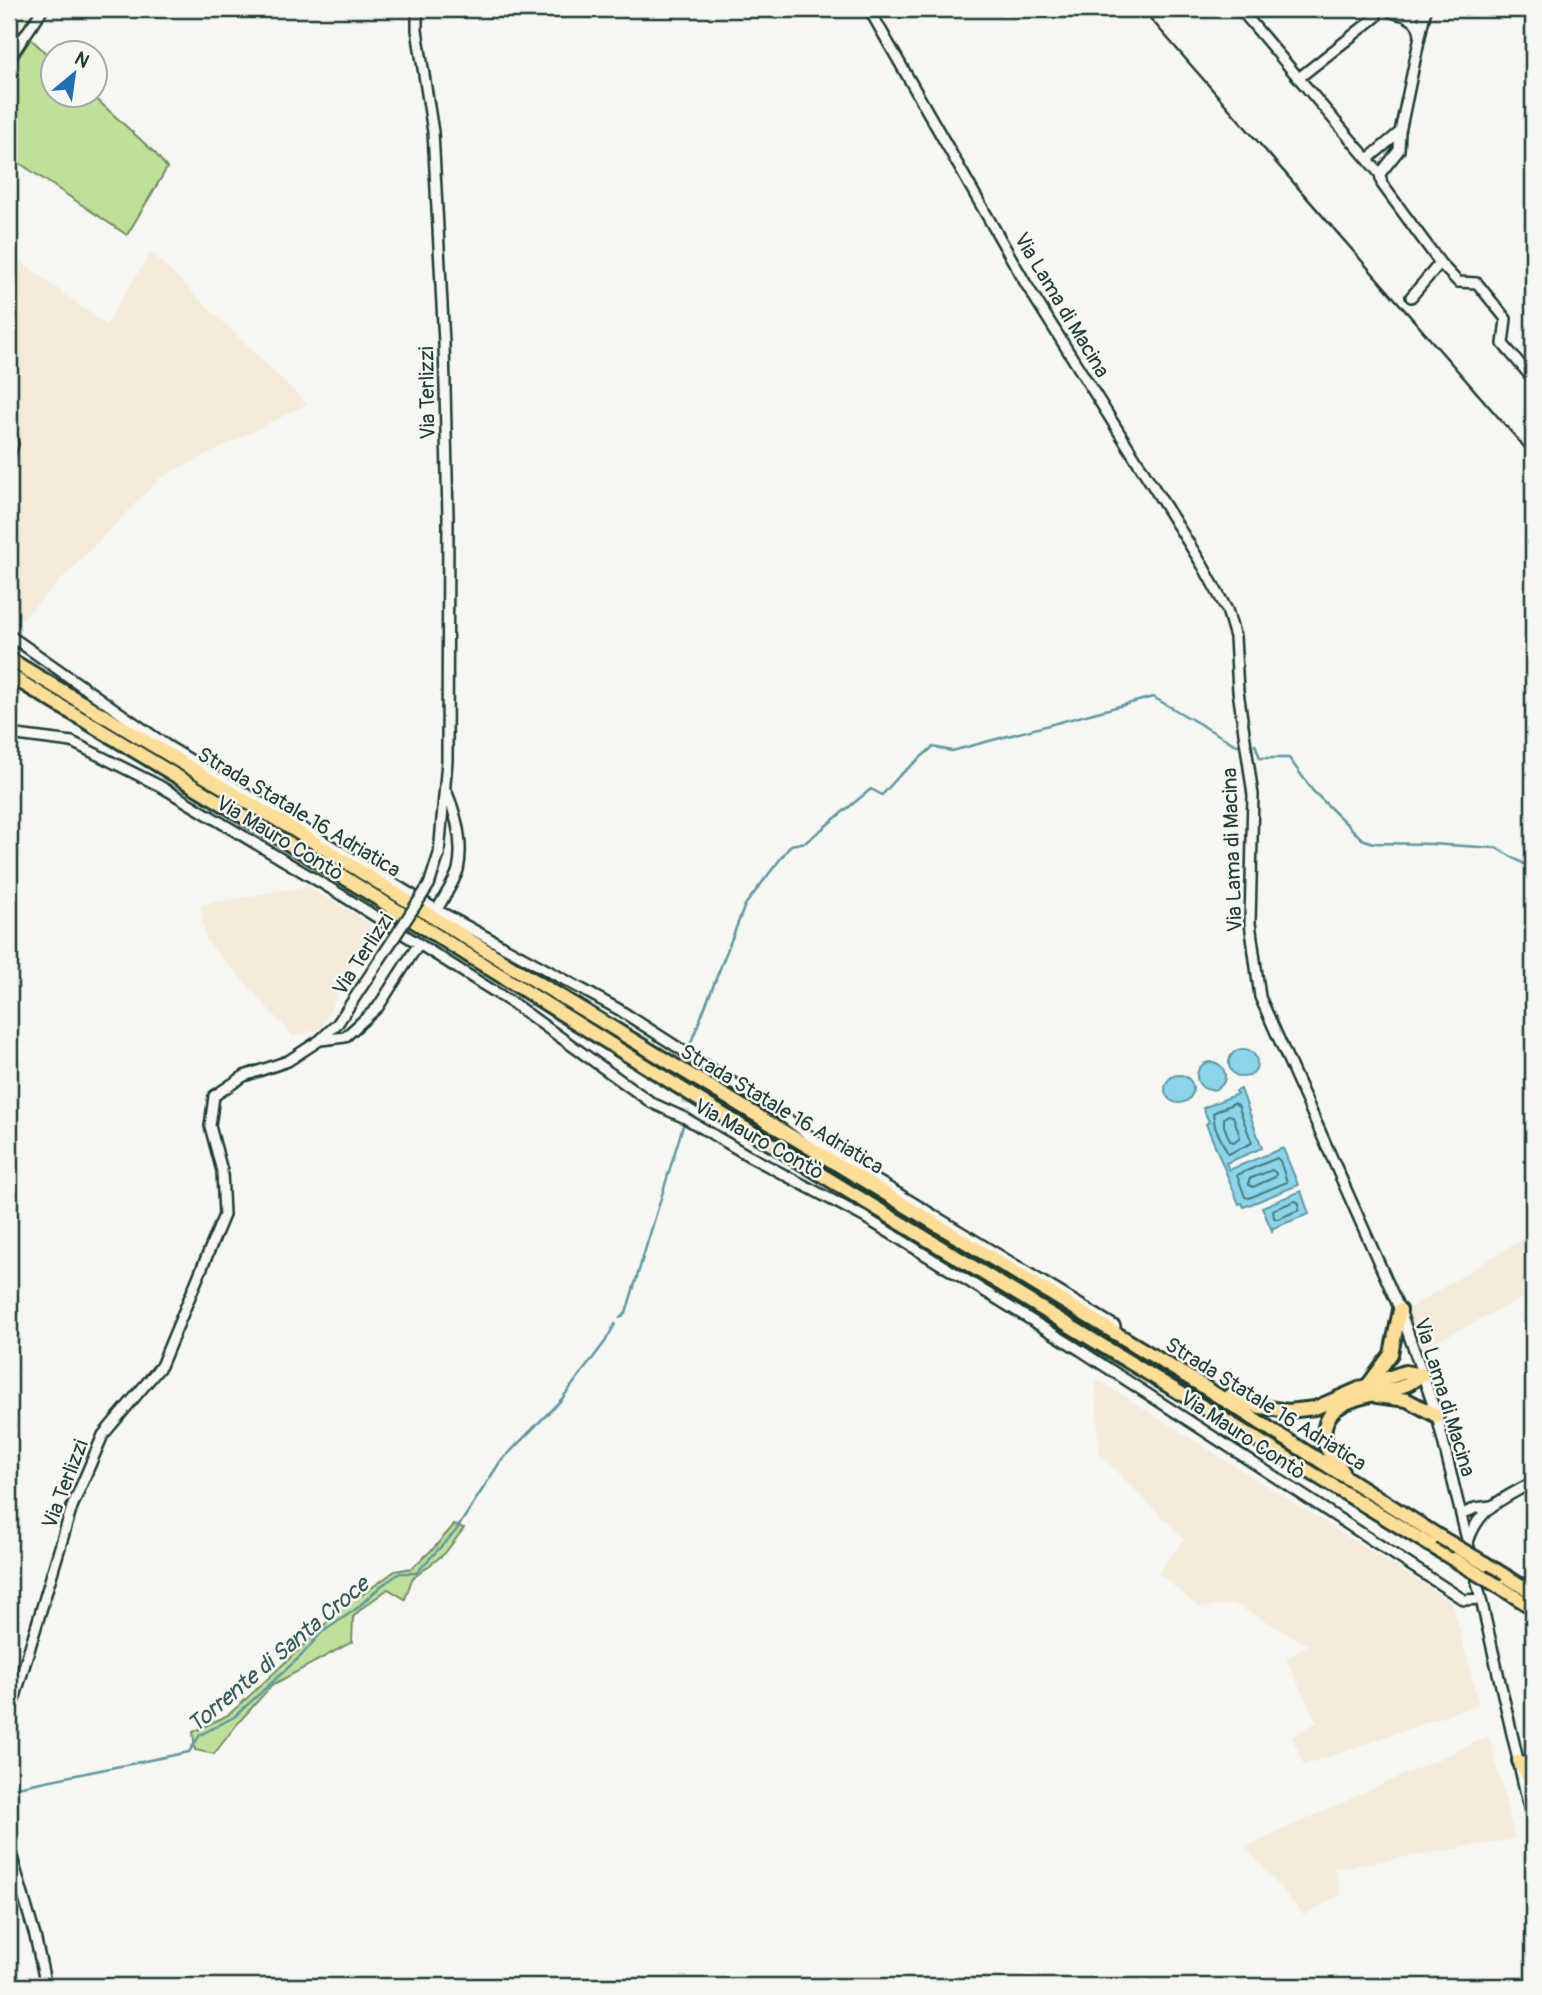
<svg xmlns="http://www.w3.org/2000/svg" width="1542" height="1995" font-family="Pangolin,sans-serif">
<style>
.built{fill:#f4eada}
.green{fill:#c0e099;stroke:#708e66;stroke-width:2}
.water{fill:#8ad5eb;stroke:#5f98a2;stroke-width:2}
.lines{fill:none;stroke-linecap:round;stroke-linejoin:round}
.shore{stroke:#4a7a7d;stroke-width:2}
.stream{stroke:#5f98a2;stroke-width:2.5}
.minor-tunnel{stroke:#cbd1cc;stroke-width:9;stroke-dasharray:9 4.5;stroke-linecap:butt}
.minor-casing{stroke:#1f3d34;stroke-width:14}
.highway-casing{stroke:#1f3d34;stroke-width:18}
.minor{stroke:#f6f6f2;stroke-width:9}
.highway{stroke:#fdde96;stroke-width:12}
.rail{stroke:#1f3d34;stroke-width:2.5}
.minor-bridge-casing{stroke:#1f3d34;stroke-width:14;stroke-linecap:butt}
.highway-bridge-casing{stroke:#1f3d34;stroke-width:18;stroke-linecap:butt}
.minor-bridge{stroke:#f6f6f2;stroke-width:9}
.highway-bridge{stroke:#fdde96;stroke-width:12}
.labels{text-anchor:middle;stroke-width:5;stroke-linejoin:round;paint-order:stroke}
.street-label{font-size:21px;fill:#1f3d34;stroke:#f6f6f2}
.water-label{font-size:23px;font-style:italic;fill:#345b59;stroke:#f6f6f2}
</style>
<rect width="100%" height="100%" fill="#f6f6f2"/>
<filter id="ink" filterUnits="userSpaceOnUse"><feTurbulence type="fractalNoise" baseFrequency=".0143" numOctaves="2"/><feDisplacementMap in="SourceGraphic" scale="14" xChannelSelector="R" yChannelSelector="G"/><feConvolveMatrix kernelMatrix="1 2 1 2 8 2 1 2 1" color-interpolation-filters="sRGB"/></filter>
<g filter="url(#ink)">
<!-- built -->
<path class="built" d="M9 9H51L9 72Z
M151 252 307 404 160 478 22 620 9 605V253L106 325Z
M307 886 371 924 321 1029 293 1036 206 940 200 905Z
M1533 1233V1292L1420 1350 1406 1310Z
M1096 1379 1452 1602 1479 1704 1304 1765 1292 1737 1317 1722 1286 1659 1308 1645 1235 1604 1199 1607 1158 1573 1184 1539 1099 1454Z
M1489 1736 1515 1839 1334 1869 1342 1894 1304 1915 1245 1847Z"/>
<!-- green -->
<path class="green" d="M31 39 52 59V94L92 95 155 153 167 168 127 235 9 156V72Z
M454 1525 464 1528 445 1553 412 1579 405 1599 388 1589 362 1608 353 1617 352 1642 272 1685 238 1723 214 1754 195 1750 193 1732 228 1715 244 1701 324 1626 337 1607 363 1594 395 1571 412 1568 434 1548Z"/>
<!-- water -->
<path class="water" d="M1229 1063a14 14 0 1 1 28 0a14 14 0 1 1-28 0Z
M1197 1076a14 14 0 1 1 28 0a14 14 0 1 1-28 0Z
M1165 1089a14 14 0 1 1 28 0a14 14 0 1 1-28 0Z
M1241 1089 1262 1148 1226 1163 1229 1170 1283 1148 1298 1185 1244 1207 1242 1203 1239 1204 1206 1124 1209 1122 1203 1108 1237 1094 1236 1091Z
M1301 1191 1309 1214 1273 1228 1272 1231 1262 1207Z"/>
<g class="lines">
<!-- shore -->
<path class="shore" d="M1234 1103 1238 1105 1252 1143 1228 1154 1215 1127 1213 1113Z
M1228 1115 1233 1116 1240 1137 1234 1142 1230 1141 1224 1126V1118Z
M1277 1158 1280 1161 1287 1182 1249 1198 1245 1197 1237 1175Z
M1272 1170 1276 1173 1275 1177 1253 1187 1249 1185V1179Z
M1295 1201 1299 1203V1210L1278 1219 1274 1218 1273 1210Z"/>
<!-- stream -->
<path class="stream" d="M1255 744 1260 758H1289L1313 791 1362 839 1373 843 1431 844 1496 848 1533 869
M688 1050 745 905 791 845 806 842 871 789 882 795 899 776 933 747 952 751 1153 697 1236 745H1242
M620 1318 626 1313 685 1119
M12 1788 189 1752 200 1735 234 1717 302 1655 321 1633 356 1609 381 1586 400 1573H416L455 1532 500 1462 561 1400 605 1342 615 1324"/>
<!-- minor-tunnel -->
<path class="minor-tunnel" d="M685 1118 687 1053"/>
<defs>
<path id="minor" d="M417 9V30L433 132 444 343 448 518 447 761 439 854
M869 9 1026 284 1203 566 1227 610 1235 637 1238 691 1253 795 1250 923 1260 997 1400 1310 1437 1416 1471 1556
M1240 9 1380 174
M1387 9C1399 17 1410 17 1422 9
M1404 15C1415 21 1419 24 1420 36L1426 9
M9 30 20 43
M9 59 43 9
M1300 77 1376 17
M1368 159 1400 132
M1440 263 1458 282 1477 283 1506 319 1503 344 1533 379
M1411 297 1440 263 1382 184 1380 174 1399 150 1400 132 1420 36
M9 427 13 444 9 457
M9 635 166 745 437 910 618 1009 777 1111 835 1155 1115 1326
M9 734 72 742 160 786 343 896 514 1004 652 1103 685 1118 749 1156 864 1217 1080 1350 1464 1600 1481 1599
M437 910C443 898 454 883 458 870 464 843 457 817 447 793
M321 1040 345 1037 378 1007 418 945
M1461 1515 1475 1508 1491 1506
M1468 1542C1479 1507 1503 1499 1533 1482
M1474 1569 1533 1825
M9 1717 72 1507 103 1435 161 1366 224 1215 222 1171 210 1126 214 1096 244 1076 288 1061 320 1040 338 1023
M9 1835 11 1854 35 1936 46 1986"/>
<path id="highway" d="M9 659 314 842 514 968 1201 1385 1440 1537
M9 675 329 868 738 1124 1453 1559
M1368 1385 1391 1354 1400 1310
M1229 1396 1261 1407 1288 1411 1315 1408 1368 1385 1405 1372 1422 1375
M1377 1396 1407 1400 1437 1416
M1342 1470C1330 1456 1322 1446 1325 1427 1331 1394 1385 1396 1408 1384 1413 1381 1417 1378 1422 1375
M1486 1564 1533 1593
M1498 1586 1533 1608
M1519 1761 1533 1784
M1533 1820V1822"/>
</defs>
<!-- minor casing -->
<use href="#minor" class="minor-casing"/>
<!-- highway casing -->
<use href="#highway" class="highway-casing"/>
<!-- minor -->
<use href="#minor" class="minor"/>
<!-- highway -->
<use href="#highway" class="highway"/>
<!-- rail -->
<path class="rail" d="M1142 9 1533 457"/>
<defs>
<path id="minor-bridge" d="M338 1023 429 885 439 854"/>
<path id="highway-bridge" d="M1440 1537 1486 1564
M1453 1559 1498 1586"/>
</defs>
<!-- minor-bridge casing -->
<use href="#minor-bridge" class="minor-bridge-casing"/>
<!-- highway-bridge casing -->
<use href="#highway-bridge" class="highway-bridge-casing"/>
<!-- minor-bridge -->
<use href="#minor-bridge" class="minor-bridge"/>
<!-- highway-bridge -->
<use href="#highway-bridge" class="highway-bridge"/>
</g>
</g>
<g class="labels">
<!-- street labels -->
<g class="street-label">
<text transform="translate(1062 305) rotate(59)" y="7">Via Lama di Macina</text>
<text transform="translate(427 393) rotate(-91)" y="7">Via Terlizzi</text>
<text transform="translate(299 812) rotate(31)" y="7">Strada Statale 16 Adriatica</text>
<text transform="translate(280 838) rotate(31)" y="7">Via Mauro Contò</text>
<text transform="translate(1232 850) rotate(-92)" y="7">Via Lama di Macina</text>
<text transform="translate(363 954) rotate(-57)" y="7">Via Terlizzi</text>
<text transform="translate(782 1109) rotate(31)" y="7">Strada Statale 16 Adriatica</text>
<text transform="translate(759 1139) rotate(29)" y="7">Via Mauro Contò</text>
<text transform="translate(1445 1397) rotate(73)" y="7">Via Lama di Macina</text>
<text transform="translate(1266 1404) rotate(32)" y="7">Strada Statale 16 Adriatica</text>
<text transform="translate(1243 1435) rotate(33)" y="7">Via Mauro Contò</text>
<text transform="translate(65 1484) rotate(-69)" y="7">Via Terlizzi</text>
</g>
<!-- water labels -->
<g class="water-label">
<text transform="translate(278 1654) rotate(-40)" y="8">Torrente di Santa Croce</text>
</g>
</g>
<!-- margin -->
<rect width="1542" height="1995" fill="none" stroke="#f6f6f2" stroke-width="35"/>
<rect x="18" y="18" width="1507" height="1960" fill="none" stroke="#1f3d34" stroke-width="2.5" filter="url(#ink)"/>
<!-- north arrow -->
<g transform="translate(74 74) rotate(29)"><circle r="33" fill="#f6f6f2" stroke="#a0aca6" stroke-width="2"/>
<path d="M0-5L12 26L0 18L-12 26Z" fill="#1f6fb2"/>
<text y="-10" font-size="19" font-weight="bold" text-anchor="middle" fill="#1f3d34">N</text>
</g>
</svg>
